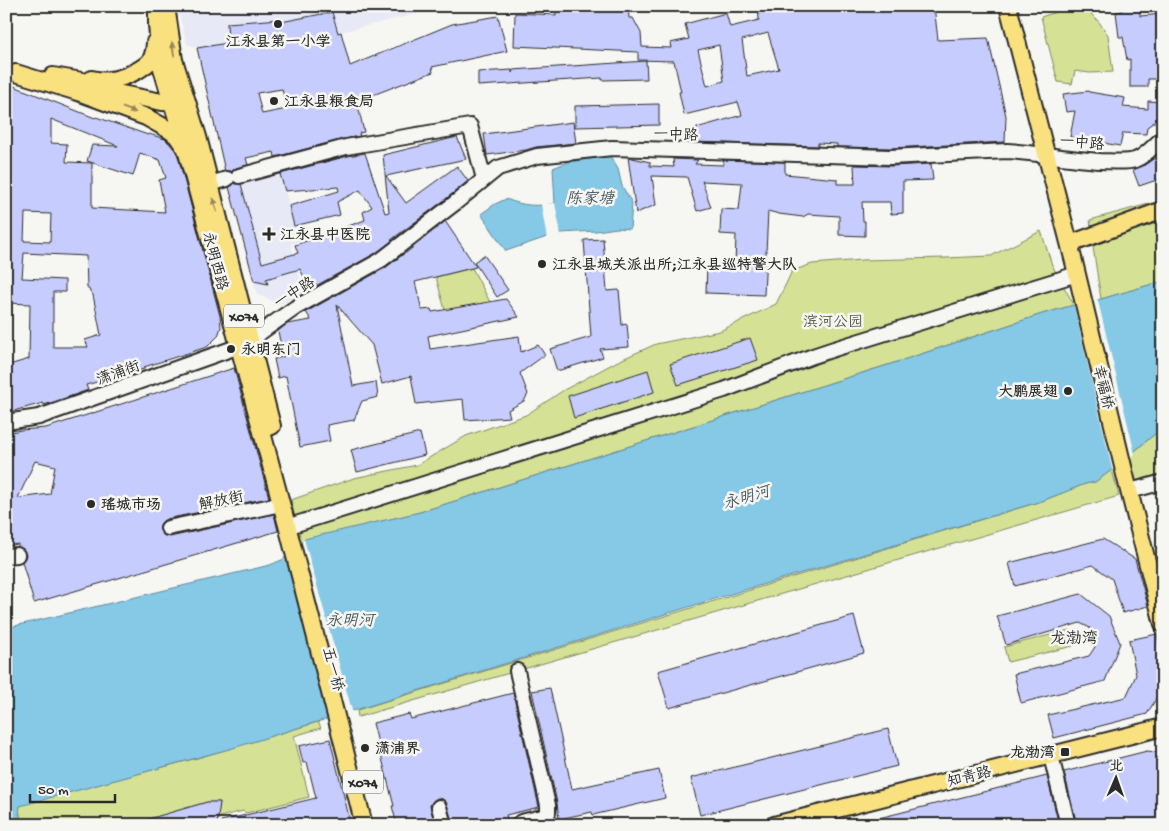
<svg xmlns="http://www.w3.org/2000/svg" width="1169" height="831" font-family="'Gochi Hand','LXGW WenKai TC',sans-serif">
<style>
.built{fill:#e8e9f6}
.green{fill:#d5e295;stroke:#808660}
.water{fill:#85c9e6;stroke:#618a9b}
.pier{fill:#f6f6f2}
.building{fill:#c6ccfe;stroke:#2b2b2b;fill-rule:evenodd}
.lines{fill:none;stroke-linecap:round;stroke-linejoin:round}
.minor-casing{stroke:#2b2b2b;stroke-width:18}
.major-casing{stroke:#2b2b2b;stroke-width:20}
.minor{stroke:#f6f6f2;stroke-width:14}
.major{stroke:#fae180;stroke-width:16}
.oneway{fill:#928656}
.poi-dot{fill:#2b2b2b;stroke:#f6f6f2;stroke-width:2}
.labels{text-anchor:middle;stroke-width:5;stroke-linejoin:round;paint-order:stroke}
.shield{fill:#f6f6f2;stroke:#686867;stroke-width:1}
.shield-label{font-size:14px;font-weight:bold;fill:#2b2b2b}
.poi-label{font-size:15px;font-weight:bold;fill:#2b2b2b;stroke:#f6f6f2;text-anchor:start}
.street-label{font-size:15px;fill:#2b2b2b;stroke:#f6f6f2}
.park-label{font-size:15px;fill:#565946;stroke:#f6f6f2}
.water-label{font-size:16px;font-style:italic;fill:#465a63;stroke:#f6f6f2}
.neighbourhood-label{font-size:16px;fill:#2b2b2b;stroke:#f6f6f2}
</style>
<rect width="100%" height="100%" fill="#f6f6f2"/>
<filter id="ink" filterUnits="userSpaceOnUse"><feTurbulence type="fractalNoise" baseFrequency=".02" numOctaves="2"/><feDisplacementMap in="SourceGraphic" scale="10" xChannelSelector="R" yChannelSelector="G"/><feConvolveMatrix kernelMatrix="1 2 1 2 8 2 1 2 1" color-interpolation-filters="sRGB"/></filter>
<g filter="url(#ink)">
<!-- built -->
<path class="built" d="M177 6H445L408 16 341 32 276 50H206L187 44Z
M278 166 299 241 291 244 304 293 280 304 257 294 227 179Z"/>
<!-- green -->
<path class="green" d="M1058 6H1088V11L1099 22 1108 35 1113 72 1090 73 1075 71 1072 84 1058 82 1041 17 1059 11Z
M1163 200V281L1101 299 1093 247 1090 220Z
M1041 231 1052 265 1074 305 1042 314 894 363 420 512 300 541 291 500 354 478 417 465 466 436 526 415 564 390 618 361 656 344 720 331 776 304 784 288 792 271 812 264 862 260 946 258 991 256Z
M472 268 490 302 445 310 436 277Z
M1163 427V482L1130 491 1122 462Z
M1112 470 1119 496 358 717 357 710 1042 501 1085 484 1095 482Z
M1069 630 1073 646 1008 662 1004 647Z
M318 722 321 728 294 736 309 797 246 813 243 811 216 818 218 815 220 802H207L129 825H22L20 813 6 816V809L201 757Z"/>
<!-- water -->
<path class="water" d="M610 156 618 169 622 186 632 203 630 229 617 228 596 231 561 233 547 237 506 251 481 214 495 204 506 199C523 206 538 207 555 203L553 168 568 162Z
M1163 281V427L1112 470 1095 482 1085 484 1042 501 711 600 233 748 20 806 18 825H6V628L270 565 284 559 293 545 304 539 420 512 894 363 1042 314 1074 305 1101 299Z"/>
<!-- pier -->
<path class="pier" d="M555 203 561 235 547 239 541 204Z
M1097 297 1135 454 1113 473 1073 302Z
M304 539 353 714 330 721 288 558 300 541Z"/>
<!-- building -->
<path class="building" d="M556 6H628L629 18H633L641 33 642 47 671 48 670 43 689 39 685 24 726 13 730 27 759 20 758 6H934L938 40 988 38 1006 116 1005 142 890 148 837 147V144L818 143V146L689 142 686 131 742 115 738 102 684 115 679 92H681L674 61 638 60V52L514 46 515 13 556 15ZM768 33 779 69 747 76 742 40ZM719 45 724 81 707 86 698 50Z
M1122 6H1140V16L1163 14V79H1148V87H1130V59L1127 60 1123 37H1119L1116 12 1122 11Z
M332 12 338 33 341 32 350 66 452 24 498 16 507 51 432 67 433 72 357 101 364 132 359 133 360 136 344 139 275 157 274 152 246 158 248 165 236 168 232 172 225 171 197 48 228 43 227 23 281 19V22ZM282 89 287 109 262 114 257 93Z
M646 61 647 79 602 80V78L478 86V72L512 70V73L513 70Z
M6 83 95 118 96 117 148 135 149 134 165 139 169 143 177 152 220 316 221 327 218 336 207 347 144 367V369L86 385 88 390 77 394 44 405 43 403 6 413V366L29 359 30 304 6 303ZM51 119 118 146 92 145 87 161 133 176 140 153 160 160 166 178 159 180 165 212 92 208V163L66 162 67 144 51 143ZM25 213 51 214 50 242 24 241ZM24 253 86 256 87 287 93 295 101 335 85 340 88 347H53V292H65V280L22 278Z
M1089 91V92L1125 98 1123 107 1148 109V101L1163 102V116L1147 127 1146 134 1123 133 1120 146 1070 137 1075 111 1066 112 1063 94Z
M659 104V125L575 127V106Z
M573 122 576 143 536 147 526 150 487 155 484 134Z
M457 137 466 159 386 176 406 203 457 166 468 181 442 202 391 240 392 241 376 253 310 289 300 269 266 279 268 284 254 281 229 187 234 183 241 184 262 263 298 253 295 245 365 220 363 212 372 207 360 190 337 202 340 215 294 226 289 206 339 191 338 187 285 191 280 174 348 156 365 153 385 213 389 212 383 155Z
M628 157 650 162V166L674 167 673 159 698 160 695 164 723 165V160L785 162V174L837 179V184H855L854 165 890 166 931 164 933 180 903 181V213L891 214 890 202H862L863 221H865V236L839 235V216L808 214 803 217 779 214 768 211 764 295 706 293 707 265 735 266 736 235 720 234 721 209 739 210 742 183 702 181 711 207 697 211 687 177 652 176 656 205 636 213Z
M1153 159H1163V178L1139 186 1133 170 1143 166Z
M445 221 476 267 415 282 422 310 431 309 432 312 506 299 519 317 428 336 430 349 519 336 521 352 538 345 545 355 520 373 528 394 524 401 508 410 510 417 465 420 463 399 416 404 411 376 382 384 372 345 337 305 353 386 376 382 378 397 362 401 354 420 327 425 330 441 300 447 286 376 278 378 274 359 283 357 278 331 287 324 311 320 306 312 385 268 405 253H406Z
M603 239 607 291 619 290 622 325 627 324 629 347 600 349 603 357 557 371 550 349 591 337 584 240Z
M484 255 508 290 497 297 474 262Z
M750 338 758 360 678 385 670 364Z
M234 368 269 498 166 519 163 521 160 525V530L162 534 165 536 170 537 274 514 278 531 34 603 22 562 25 558 26 555 24 550 18 547V544L6 546V433L21 430 46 428ZM35 461 55 466 50 494 18 498Z
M648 370 654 392 574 418 568 396Z
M420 433 425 455 357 472 351 450Z
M1103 539 1135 559 1148 606 1123 613 1112 579 1093 565 1015 586 1009 563Z
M1081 594 1109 616 1120 643 1105 681 1021 703 1014 674 1089 656 1095 647 1090 628 1080 623 1006 645 997 616Z
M854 616 864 653 669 708 658 671Z
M1157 634 1163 664V687L1147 714 1054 738 1048 715 1126 697 1136 675 1129 640Z
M550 688 572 789 659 770 665 798 593 815 592 812 559 819 557 803 532 691Z
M513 693 539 807 506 815 509 825H453L447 805 445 801 442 799 437 798 433 801 430 805 435 825H397L392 806H394L373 723 409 714 411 719Z
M888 729 897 766 700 815 691 778Z
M330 739 351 825H222L221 821 316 798 307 762 303 763 299 746Z
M1147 751 1163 753V825H1077L1064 772Z
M1047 776 1059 825H867V821Z
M207 802H220L217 825H138V822Z"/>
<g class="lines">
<defs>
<path id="minor" d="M239 176 346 147 470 126 484 179
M210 184 227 179
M6 422 39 417 251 342 261 332 295 308 381 260 455 203 498 168 537 156 612 148 890 157 1007 151C1038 153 1069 159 1100 161 1110 161 1126 163 1135 160 1146 156 1154 145 1163 138
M1130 491 1163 482
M296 524 724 390 813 356 834 349 1077 274
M168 528 281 504
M6 556 17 555
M517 671 548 805V813L542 817 521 822 518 825
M1051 756 1068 825
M439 807 444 825
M826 812 829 825"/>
<path id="major" d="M157 6V25L161 65 186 149 288 529 364 825
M166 6 174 60 198 137 272 426
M1008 6 1074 262 1126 479 1163 624
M16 73 81 93 146 117 171 131 177 136 183 145
M53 76 105 85
M92 79C97 80 103 81 108 80 120 80 146 69 152 58 154 53 155 48 155 42
M92 88 162 102 181 103
M1070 244 1163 210
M774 825 1163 727"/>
</defs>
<!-- minor casing -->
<use href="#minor" class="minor-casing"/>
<!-- major casing -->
<use href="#major" class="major-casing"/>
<!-- minor -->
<use href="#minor" class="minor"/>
<!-- major -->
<use href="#major" class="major"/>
</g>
<!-- one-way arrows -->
<defs><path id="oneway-solid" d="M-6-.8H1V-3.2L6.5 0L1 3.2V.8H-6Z" transform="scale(1.25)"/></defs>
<g class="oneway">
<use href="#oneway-solid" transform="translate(173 49) rotate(-99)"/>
<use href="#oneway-solid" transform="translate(129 110) rotate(20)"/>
<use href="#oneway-solid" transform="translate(215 205) rotate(-105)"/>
</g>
</g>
<!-- markers -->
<g class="poi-dot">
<circle cx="278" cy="24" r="5"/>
<circle cx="274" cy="101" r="5"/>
<path d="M266.5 226.5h5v5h5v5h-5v5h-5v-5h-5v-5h5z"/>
<circle cx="542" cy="264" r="5"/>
<circle cx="231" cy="349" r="5"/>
<circle cx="1068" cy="391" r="5"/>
<circle cx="91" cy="504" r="5"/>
<circle cx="365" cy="748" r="5"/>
<rect x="1060" y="747" width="10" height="10" rx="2.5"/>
</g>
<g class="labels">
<!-- shield labels -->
<g class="shield">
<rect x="224" y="304.5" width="40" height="23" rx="4"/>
<rect x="343" y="770.5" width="40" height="23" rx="4"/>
</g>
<g class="shield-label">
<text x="244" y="321">X074</text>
<text x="363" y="787">X074</text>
</g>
<!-- poi labels -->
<g class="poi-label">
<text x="278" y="46" text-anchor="middle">江永县第一小学</text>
<text x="284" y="106">江永县粮食局</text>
<text x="280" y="239">江永县中医院</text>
<text x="552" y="269">江永县城关派出所;江永县巡特警大队</text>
<text x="241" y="354">永明东门</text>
<text x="1058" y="396" text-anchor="end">大鹏展翅</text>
<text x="101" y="509">瑶城市场</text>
<text x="375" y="753">潇浦界</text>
<text x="1055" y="757" text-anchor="end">龙渤湾</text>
</g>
<!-- street labels -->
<g class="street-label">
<text transform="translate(676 134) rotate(2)" y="5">一中路</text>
<text transform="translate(1082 142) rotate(5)" y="5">一中路</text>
<text transform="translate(216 261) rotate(75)" y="5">永明西路</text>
<text transform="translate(294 292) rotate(-32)" y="5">一中路</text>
<text transform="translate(118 372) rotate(-20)" y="5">潇浦街</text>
<text transform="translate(1104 387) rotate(76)" y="5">幸福桥</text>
<text transform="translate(221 500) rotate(-12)" y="5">解放街</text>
<text transform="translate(334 669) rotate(75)" y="5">五一桥</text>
<text transform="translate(969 776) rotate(-14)" y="5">知青路</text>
</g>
<!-- park labels -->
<g class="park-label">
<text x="833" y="326">滨河公园</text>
</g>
<!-- water labels -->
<g class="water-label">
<text x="590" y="203">陈家塘</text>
<text transform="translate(746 496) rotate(-16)" y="6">永明河</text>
<text x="350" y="625">永明河</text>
</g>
<!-- neighbourhood labels -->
<g class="neighbourhood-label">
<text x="1074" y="643">龙渤湾</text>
</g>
</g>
<!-- margin -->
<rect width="1169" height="831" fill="none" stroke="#f6f6f2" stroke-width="25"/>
<rect x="12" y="12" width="1144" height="806" fill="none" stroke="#2b2b2b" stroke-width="2" filter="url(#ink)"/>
<!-- north arrow -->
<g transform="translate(1116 778) rotate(2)" stroke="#f6f6f2" stroke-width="4" paint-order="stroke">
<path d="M0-4L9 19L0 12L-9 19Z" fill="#2b2b2b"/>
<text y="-8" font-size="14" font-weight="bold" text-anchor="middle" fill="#2b2b2b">北</text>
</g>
<!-- scale -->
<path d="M30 794v8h85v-8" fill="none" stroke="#2b2b2b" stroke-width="2.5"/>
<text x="38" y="794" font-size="15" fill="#2b2b2b" stroke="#f6f6f2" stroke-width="4" paint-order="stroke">50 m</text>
</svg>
